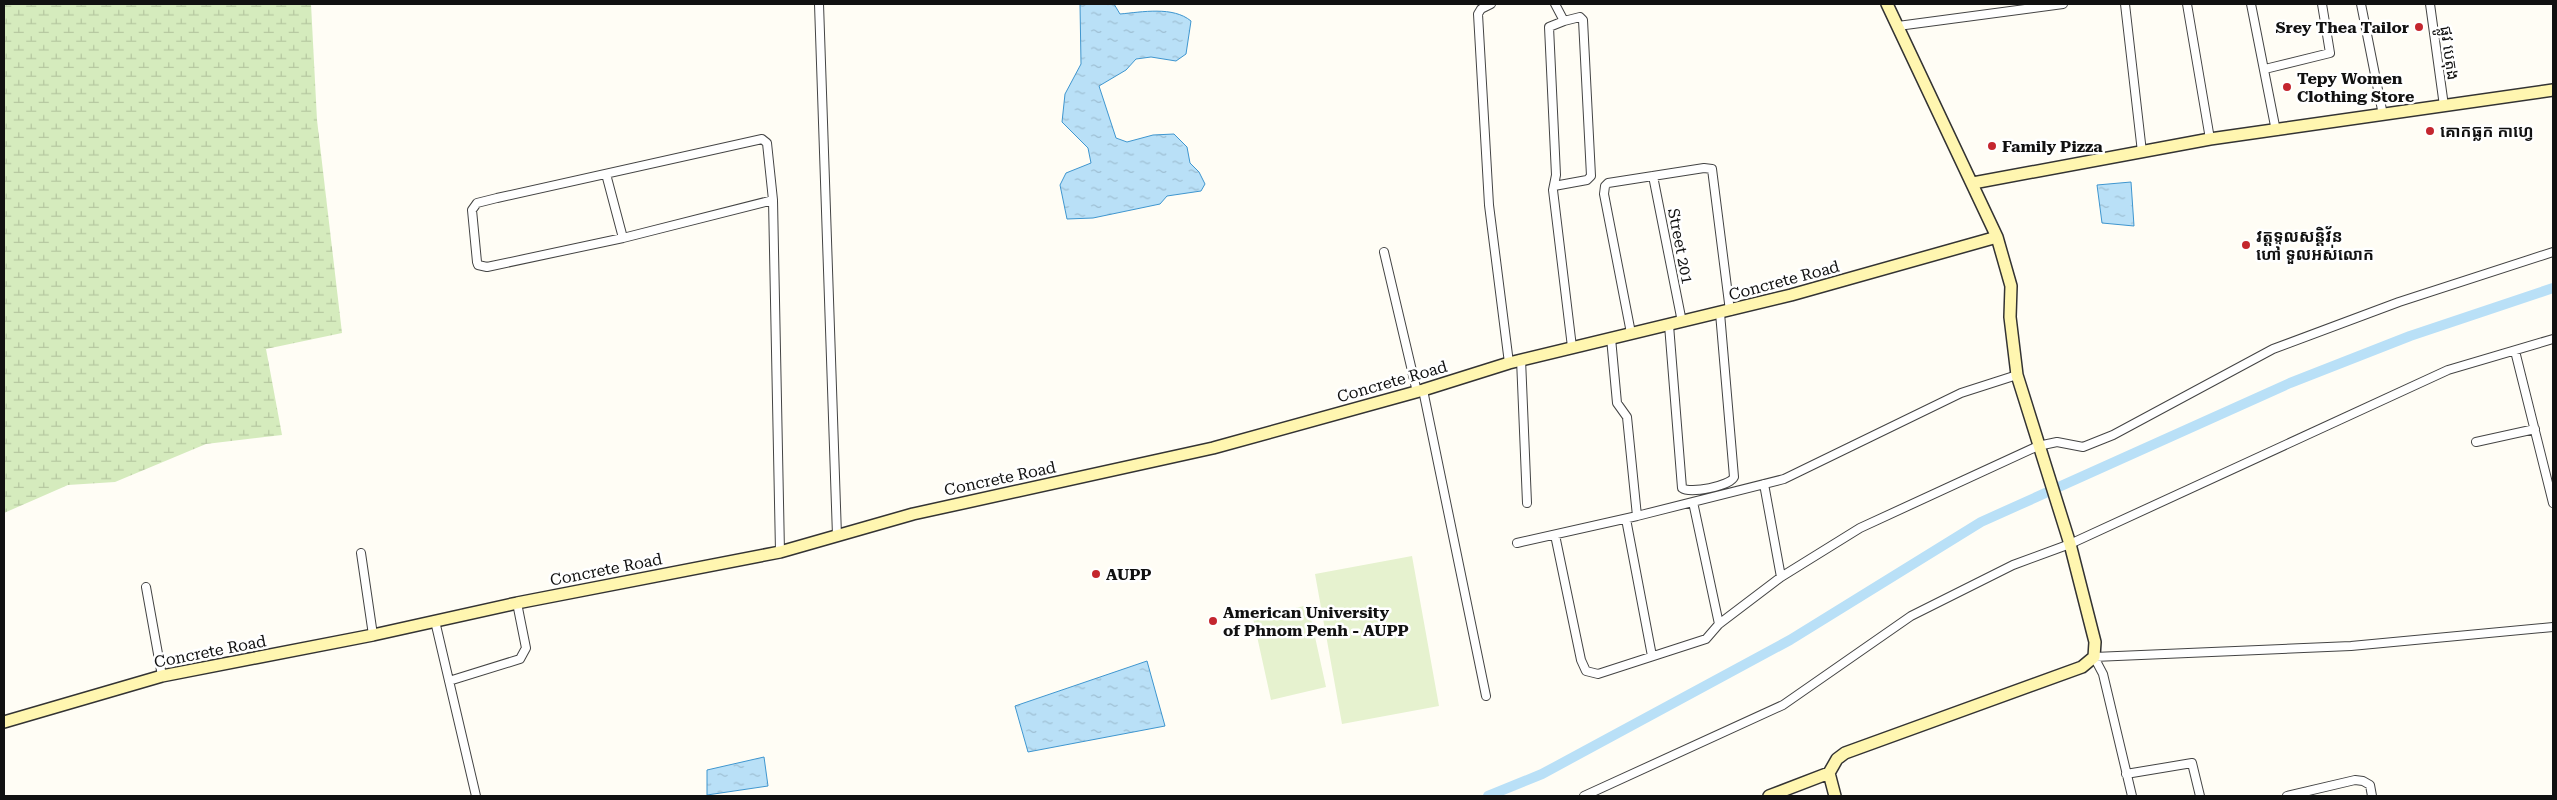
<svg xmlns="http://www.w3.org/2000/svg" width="2557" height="800" font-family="'Roboto Serif','Noto Sans Khmer',serif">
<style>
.wetland{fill:url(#wetland-marsh)}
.pitch{fill:#e6f2cf}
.water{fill:url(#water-ripples);stroke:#3f96cf}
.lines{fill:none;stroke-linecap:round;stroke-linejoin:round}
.canal{stroke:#b9e0f7;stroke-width:10}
.street-casing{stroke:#444;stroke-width:10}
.secondary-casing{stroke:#333;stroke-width:14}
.street{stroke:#fff;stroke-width:8}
.secondary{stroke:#fff6b0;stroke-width:11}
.poi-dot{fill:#c4262e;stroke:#fff;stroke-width:2}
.labels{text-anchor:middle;stroke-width:5;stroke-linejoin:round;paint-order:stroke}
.poi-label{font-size:16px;font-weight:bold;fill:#111;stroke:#fff;text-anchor:start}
.street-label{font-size:16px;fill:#111;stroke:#fff}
</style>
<defs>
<pattern id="wetland-marsh" width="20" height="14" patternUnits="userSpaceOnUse" patternTransform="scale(1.25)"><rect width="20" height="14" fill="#d5ebbd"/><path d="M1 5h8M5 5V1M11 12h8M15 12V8" fill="none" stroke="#b6c8a1"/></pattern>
<pattern id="water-ripples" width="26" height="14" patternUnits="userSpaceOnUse" patternTransform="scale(1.25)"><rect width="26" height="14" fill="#b9e0f7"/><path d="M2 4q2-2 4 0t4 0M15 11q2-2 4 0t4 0" fill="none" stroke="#9ebfd3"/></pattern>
</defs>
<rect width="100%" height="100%" fill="#fffdf5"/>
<!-- wetland -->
<path class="wetland" d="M4 4H311L317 120 342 333 266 349 282 435 206 444 115 482 68 485 4 513Z"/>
<!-- pitch -->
<path class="pitch" d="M1412 556 1439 706 1342 724 1315 574Z
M1308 605 1326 687 1271 700 1253 618Z"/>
<!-- water -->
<path class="water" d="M1080 4H1114L1120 14C1142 12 1173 6 1191 21L1186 54 1176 61 1151 57 1136 59 1126 70 1099 86 1116 138 1127 142 1153 135 1174 134 1187 147 1190 163 1199 172 1205 184 1201 191 1167 196 1160 204 1093 218 1067 219 1060 185 1066 173 1091 163 1088 148 1062 122 1065 94 1081 64Z
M2131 182 2134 226 2102 223 2097 185Z
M1147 661 1165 726 1028 752 1015 706Z
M764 757 768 786 707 795V770Z"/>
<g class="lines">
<!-- canal -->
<path class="canal" d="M1488 796 1542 774 1790 640 1981 522 2290 383 2410 336 2553 288"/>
<defs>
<path id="street" d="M819 4 837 536
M1491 4 1481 9 1478 14 1489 205 1509 363
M1555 4 1564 21
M2125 4 2142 152
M2187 4 2210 139
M2251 4 2276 131
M2361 4 2383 115
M2430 4 2444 106
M1898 26 2063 4
M2265 69 2330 53 2322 4
M606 174 623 238
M1653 176 1682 322
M1554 186 1587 180 1591 176 1583 20 1580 17 1564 21 1549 27 1556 175 1553 190 1572 347
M773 200 623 238 487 267 478 265 477 262 472 210 477 203 497 198 762 139 767 143 773 200 780 552
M1384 252 1417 392
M1669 325 1682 488C1690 494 1730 486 1734 477L1720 313
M1631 333 1604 194 1605 186 1608 183 1704 168 1712 169 1730 311
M1611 338 1617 403 1627 417 1637 516
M2515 351 2553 503
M1521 359 1527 503
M1423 390 1486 696
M2476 442 2535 429
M1764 484 1781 577
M1693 502 1719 624
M1626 519 1652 656
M1555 535 1581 660 1586 671 1598 674 1706 639 1719 624 1781 577 1860 528 2038 446 2057 442 2083 447 2113 435 2273 349 2399 302 2553 252
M1517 543 1637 516 1784 479 1961 393 2017 375
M361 553 373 635
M146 587 162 676
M435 621 476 796
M449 681 520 659 526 648 517 603
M2126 774 2192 763 2200 796
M1584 796 1783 705 1911 616 2013 565 2070 544 2448 370 2553 339
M2132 796 2103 674 2094 657 2351 646 2553 627
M2287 796 2355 780 2363 781 2370 785 2372 796"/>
<path id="secondary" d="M1973 183 2210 139 2553 90
M4 722 162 676 373 635 517 603 780 552 913 514 1213 448 1423 390 1509 363 1791 295 1997 237
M1769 796 1829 773
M1835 796 1829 773 1837 759 1845 753 2082 667 2094 657 2095 642 2070 544 2017 375 2010 317 2011 286 1997 237 1887 4"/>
</defs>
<!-- street casing -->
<use href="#street" class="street-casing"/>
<!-- secondary casing -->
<use href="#secondary" class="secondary-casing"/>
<!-- street -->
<use href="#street" class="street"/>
<!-- secondary -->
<use href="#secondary" class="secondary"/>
</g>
<!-- markers -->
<g class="poi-dot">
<circle cx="2419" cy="27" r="5"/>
<circle cx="2287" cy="87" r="5"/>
<circle cx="2430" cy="131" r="5"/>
<circle cx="1992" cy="146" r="5"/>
<circle cx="2246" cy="245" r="5"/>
<circle cx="1096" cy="574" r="5"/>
<circle cx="1213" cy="621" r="5"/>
</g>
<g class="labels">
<!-- poi labels -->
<g class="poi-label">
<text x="2409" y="33" text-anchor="end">Srey Thea Tailor</text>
<text x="2297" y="84">Tepy Women<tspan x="2297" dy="18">Clothing Store</tspan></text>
<text x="2440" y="137">គោកធ្លក កាហ្វេ</text>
<text x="2002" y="152">Family Pizza</text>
<text x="2256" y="242">វត្តទូលសន្តិវ័ន<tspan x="2256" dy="18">ហៅ ទួលអស់លោក</tspan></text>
<text x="1106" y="580">AUPP</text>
<text x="1223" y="618">American University<tspan x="1223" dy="18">of Phnom Penh - AUPP</tspan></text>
</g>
<!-- street labels -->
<g class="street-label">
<text transform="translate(2450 53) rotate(82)" y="6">ផ្លូវ បេតុង</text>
<text transform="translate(1681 246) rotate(79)" y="6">Street 201</text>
<text transform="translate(1784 280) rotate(-15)" y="6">Concrete Road</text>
<text transform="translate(1392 381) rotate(-16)" y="6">Concrete Road</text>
<text transform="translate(1000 478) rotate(-12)" y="6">Concrete Road</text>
<text transform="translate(606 569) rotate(-11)" y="6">Concrete Road</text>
<text transform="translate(210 651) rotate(-11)" y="6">Concrete Road</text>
</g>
</g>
<!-- border -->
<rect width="2557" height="800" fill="none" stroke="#111111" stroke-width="10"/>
</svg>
